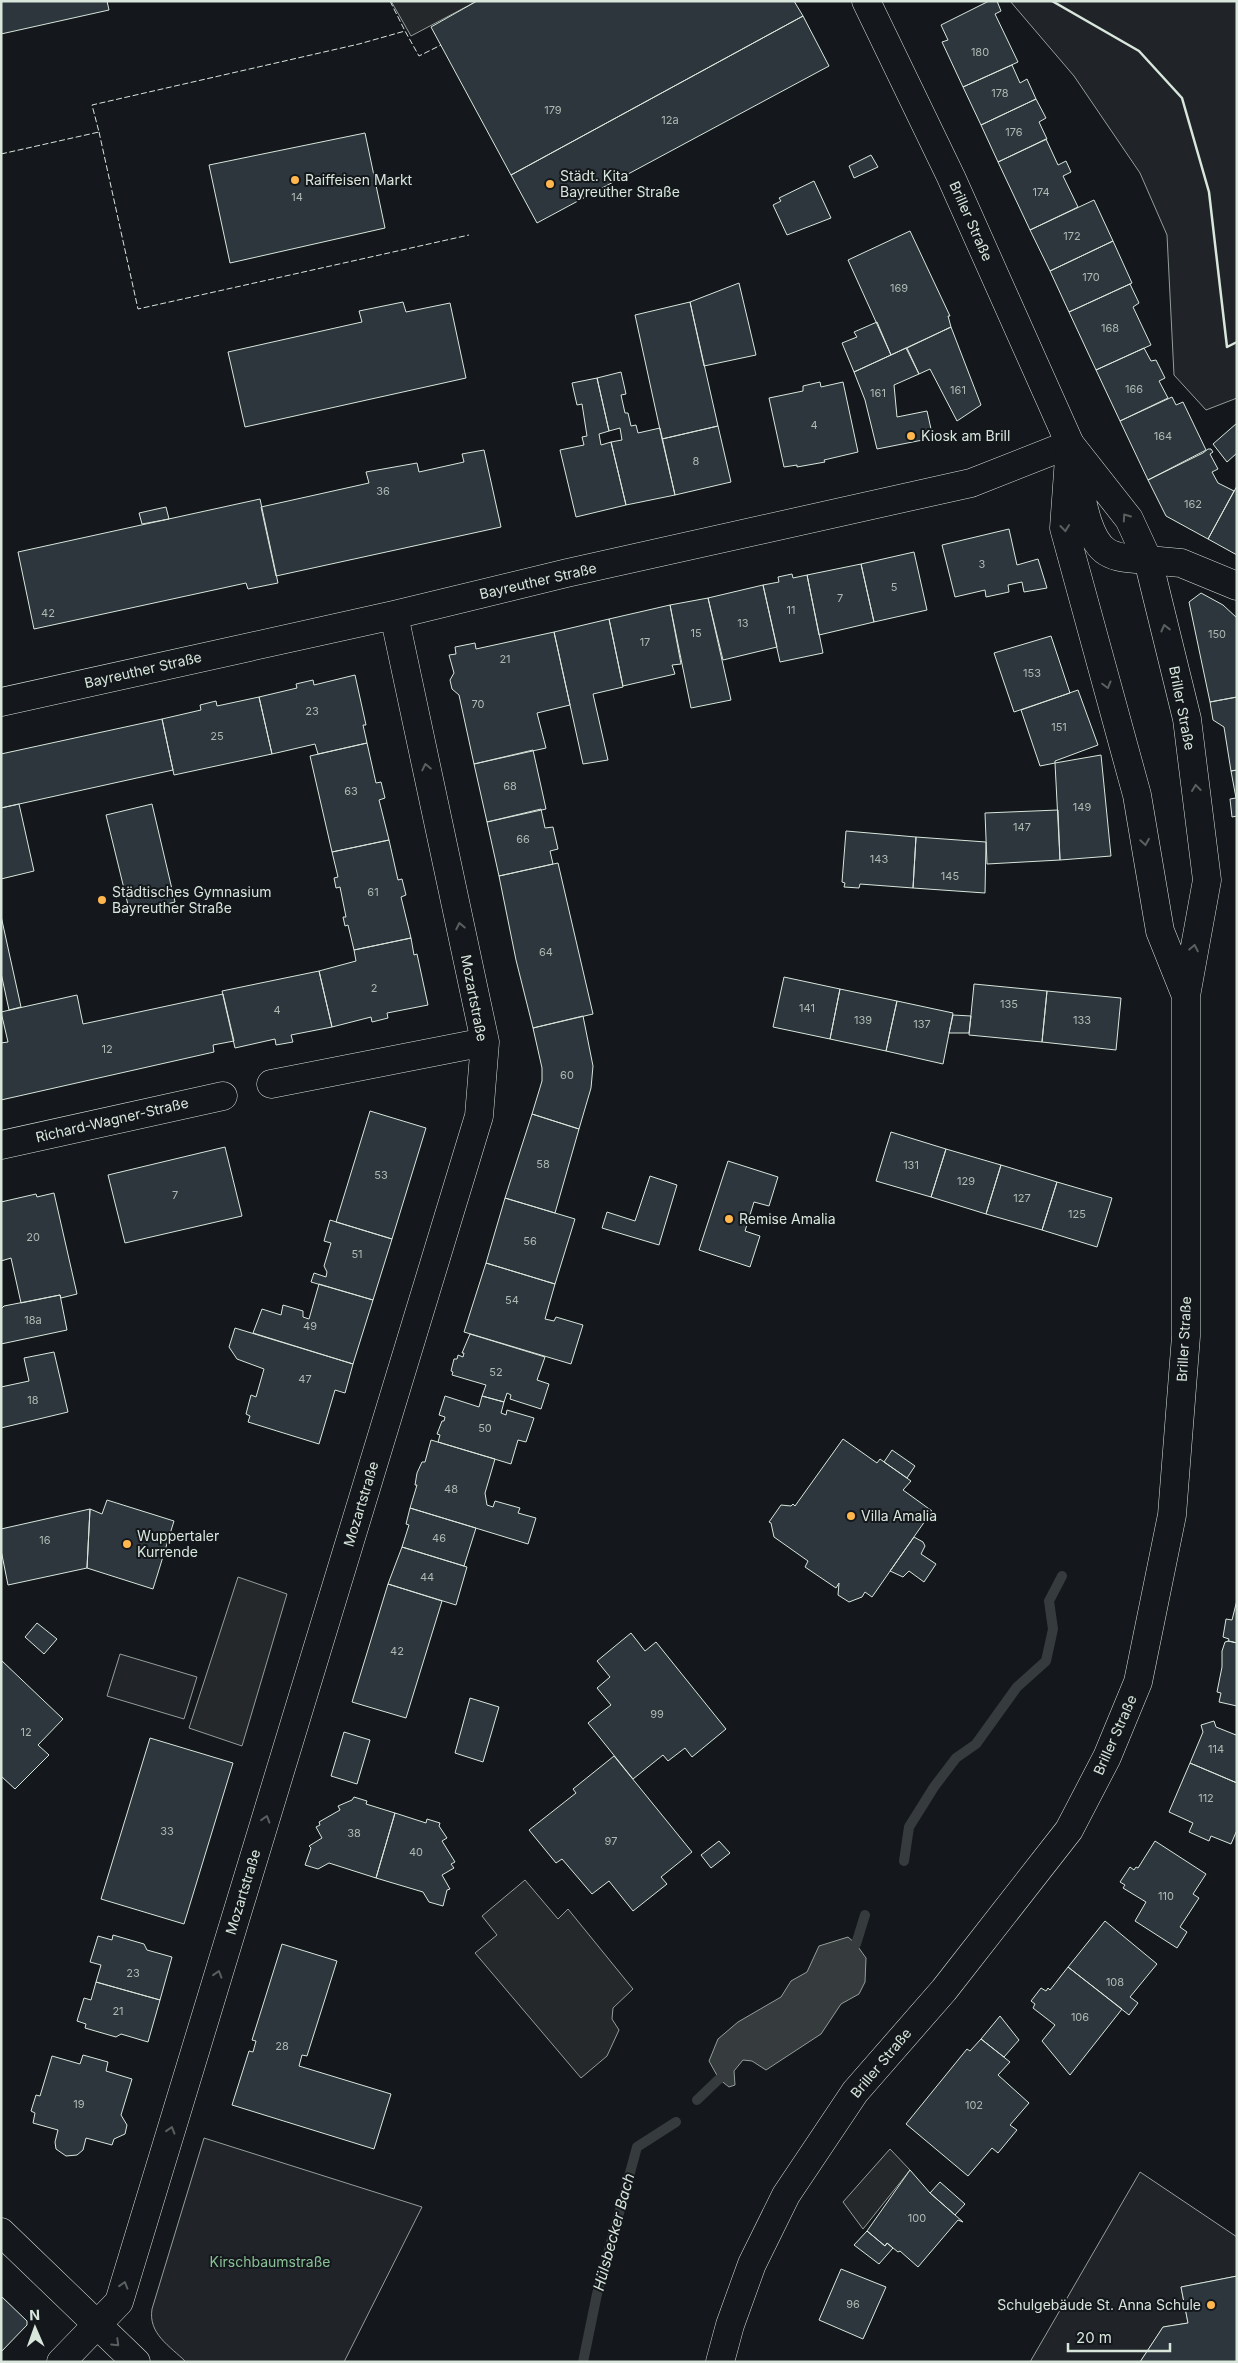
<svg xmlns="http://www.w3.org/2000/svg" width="1238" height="2363" font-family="Inter,sans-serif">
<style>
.green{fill:#202428;stroke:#939e99}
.parking{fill:#24282b;stroke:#939e99}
.water{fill:#363b3e;stroke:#939e99}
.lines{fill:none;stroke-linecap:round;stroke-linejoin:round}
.stream{stroke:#363b3e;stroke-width:10}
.building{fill:#2c363c;stroke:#d8e6dc}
.minor-casing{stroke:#d8e6dc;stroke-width:29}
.major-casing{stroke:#d8e6dc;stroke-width:29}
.minor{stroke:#14181c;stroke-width:28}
.major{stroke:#14181c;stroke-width:28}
.fence{stroke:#d8e6dc;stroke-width:1;stroke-dasharray:6 2.5;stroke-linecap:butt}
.wall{stroke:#d8e6dc;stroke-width:2.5}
.oneway{stroke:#59605f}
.poi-dot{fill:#ffb74d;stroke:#14181c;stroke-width:2}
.labels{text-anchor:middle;stroke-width:4;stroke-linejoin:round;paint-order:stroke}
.number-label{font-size:11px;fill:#adbab4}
.poi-label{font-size:14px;fill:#d8e6dc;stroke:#14181c;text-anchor:start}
.street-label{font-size:14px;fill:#d8e6dc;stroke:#14181c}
.park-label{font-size:14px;fill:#8ac095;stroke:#14181c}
.water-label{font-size:15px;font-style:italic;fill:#d8e6dc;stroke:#14181c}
</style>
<rect width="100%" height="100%" fill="#14181c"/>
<!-- green -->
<path class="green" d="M1010 1H1237V398L1206 410 1174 375 1167 235 1140 173 1074 76Z
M120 1654 197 1677 184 1719 107 1696Z
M204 2138 422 2207 344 2362H186C170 2346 148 2334 152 2309Z
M1140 2172 1237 2237V2276L1181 2287 1188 2323 1163 2327 1140 2362H1030Z"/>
<!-- parking -->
<path class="parking" d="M391 1H477L411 36Z
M238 1577 287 1594 242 1746 189 1728Z
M525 1880 558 1919 568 1909 633 1989 613 2008 612 2019 619 2030 607 2056 581 2078 475 1953 497 1935 482 1916Z
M890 2149 910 2170 863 2229 843 2202Z"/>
<!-- water -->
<path class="water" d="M848 1937 856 1944 866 1958 865 1982 859 1994 841 2004 821 2034 766 2070 752 2061 743 2060 734 2071 735 2085 729 2087 719 2079 709 2061 718 2039 738 2022 781 1997 791 1981 807 1972 819 1946Z"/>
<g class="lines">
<!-- stream -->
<path class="stream" d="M904 1861 909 1827 934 1787 956 1758 976 1744 1017 1687 1046 1661 1053 1629 1049 1601 1062 1576
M856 1944 865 1915
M697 2100 719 2079
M583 2362 597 2294 637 2147 676 2122"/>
</g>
<!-- building -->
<path class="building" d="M1 1H107L109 10 1 34Z
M477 1H794L803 16 511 175 431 27Z
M989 1H997L1001 11 995 14 1018 62 963 87 942 42 948 40 941 25Z
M803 16 829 66 537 223 511 175Z
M1012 65 1020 83 1027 79 1036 99 981 125 963 87Z
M1036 99 1046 118 1039 122 1047 139 998 162 981 125Z
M365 133 385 228 230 263 209 165Z
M1046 139 1058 165 1066 161 1071 172 1063 176 1078 207 1030 230 998 162Z
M871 155 878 167 854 178 849 166Z
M814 181 831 218 787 235 773 205 781 201 779 198Z
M1094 200 1113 241 1050 271 1030 230Z
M910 231 950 316H948L951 327 891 355 848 260Z
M1113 241 1132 283 1069 312 1050 271Z
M739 283 756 355 704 366 690 302Z
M1130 284 1139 303 1133 307 1151 345 1096 370 1069 312Z
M403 302 406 312 450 303 466 378 245 427 228 352 362 322 359 311Z
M690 302 718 426 662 439 635 315Z
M877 322 891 355 854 372 842 343 857 337 854 332Z
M951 327 981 405 957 421 930 369 919 374 907 348Z
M906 348 919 374 894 385 897 417 927 411 933 438 877 449 865 400 854 372Z
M1144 348 1151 361 1156 360 1165 378 1159 381 1168 398 1120 421 1096 370Z
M621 372 626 394 621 395 625 413H628L631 426 636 425 638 433 660 428 675 495 626 505 611 442 622 440 620 428 609 431 597 378Z
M597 378 609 431 599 434 601 445 611 442 626 505 576 517 560 450 584 445 582 437 587 436 582 404 577 405 572 383Z
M820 382 821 387 843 382 858 452 824 460 825 462 797 467V465L784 467 769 398 803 391V386Z
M1172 397 1176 405 1183 402 1206 450 1148 480 1120 421Z
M1237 423V453L1227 462 1213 444Z
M718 426 731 482 675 495 662 439Z
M1208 449H1211L1213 452 1210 454 1218 469 1212 472 1218 483 1234 491 1208 539 1166 516 1148 480 1203 453Z
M484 450 501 527 276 576 261 507 369 483 366 472 417 463 419 472 464 462 462 454Z
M1237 486V555L1208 539Z
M260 499 278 583 248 589 246 583 34 629 18 552Z
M166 507 169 519 142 524 139 513Z
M1009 529 1017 565 1038 559 1047 588 1024 592 1022 582 1008 585 1009 592 986 597 985 590 955 597 942 545Z
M914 552 927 610 874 622 861 564Z
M861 564 874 622 819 635 807 575Z
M792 574 793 578 807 575 823 653 780 662 763 585 779 582 778 577Z
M763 585 777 647 723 660 708 598Z
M1201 593 1223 605 1237 618V697L1210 702 1189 602Z
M708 598 731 700 691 708 670 605Z
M670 605 681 664 672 665 675 674 623 686 609 619Z
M609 619 623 687 593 694 608 760 583 764 554 632Z
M554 632 570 705 537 713 546 748 474 764 459 695 452 689 450 680 454 673 449 655 456 654 455 647 475 643 476 649Z
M1051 636 1070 693 1014 712 994 653Z
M355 675 366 725H363L367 743 318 754 315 744 272 754 259 697 297 688 296 684 313 680 314 685Z
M1078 690 1098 745 1055 761V763L1040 766 1021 710Z
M259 697 272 754 174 775 162 719 201 710 200 705 216 701 217 706Z
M1237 697V770L1231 771 1224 727 1213 720 1210 702Z
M162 719 173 770 1 808V754Z
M367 743 376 783 381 782 385 798 379 800 389 840 332 852 310 756Z
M533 750 546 809 487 822 474 764Z
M1101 755 1111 856 1060 860 1055 763Z
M1237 770V816L1232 817 1230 799 1236 798 1231 771Z
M19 804 34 871 1 879V808Z
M152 804 175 902 130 913 106 815Z
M541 809 545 828 553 827 558 849 550 851 553 864 499 876 487 822Z
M1058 810 1060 860 987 864 985 813Z
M846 831 916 837 913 888 860 884 859 888 844 887 845 883 842 882Z
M916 837 986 842 985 893 913 888Z
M389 840 398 880 402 879 406 895 401 897 411 938 354 950 348 925 345 926 343 917H346L340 887 336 888 334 878 338 877 332 852Z
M558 863 593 1014 533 1028 516 960 499 876Z
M1 916 21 1007 9 1010 1 973Z
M411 938 414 955 417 954 428 1005 387 1013 388 1018 372 1022 371 1017 332 1027 319 971 356 961 354 950Z
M319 971 332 1027 291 1035 293 1042 276 1045 275 1039 235 1048 222 991Z
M784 977 840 989 830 1039 773 1027Z
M974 984 1047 991 1042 1042 969 1035Z
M840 989 897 1001 886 1051 830 1039Z
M1047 991 1121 998 1116 1050 1042 1042Z
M223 994 234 1041 213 1045 214 1052 1 1100V1043L8 1042 1 1012 77 995 83 1024Z
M897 1001 953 1013 943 1064 886 1051Z
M953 1015 971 1016 969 1033H949Z
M583 1016 593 1066 591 1088 579 1129 532 1114 542 1081V1068L533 1028Z
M370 1111 426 1128 392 1239 336 1222Z
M532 1114 579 1129 555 1213 505 1198Z
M891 1132 946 1149 931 1197 876 1181Z
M225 1147 242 1216 125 1243 108 1175Z
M946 1149 1001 1165 986 1214 931 1197Z
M728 1161 778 1177 769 1206 754 1202 745 1231 760 1236 750 1267 699 1250Z
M1001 1165 1057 1182 1042 1230 986 1214Z
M650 1176 677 1185 659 1245 602 1228 607 1212 635 1221Z
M1057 1182 1112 1198 1097 1247 1042 1230Z
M54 1193 77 1294 61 1298 60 1295 21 1303 11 1258 1 1261V1202L36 1194 37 1197Z
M505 1198 575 1219 555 1284 486 1263Z
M330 1220 392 1239 373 1300 311 1282 314 1273 326 1277 327 1272 324 1266 331 1243 324 1241Z
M486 1263 555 1284 545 1319 554 1321 556 1317 583 1325 571 1364 464 1332Z
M319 1284 373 1300 353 1364 253 1333 262 1309 281 1315 283 1305 303 1311V1317L309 1319Z
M60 1295 67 1330 1 1344V1309L4 1306Z
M235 1328 353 1364 345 1393 335 1390 319 1444 248 1422 250 1416 246 1414 251 1395 256 1397 264 1369 237 1359 229 1347Z
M470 1334 545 1357 537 1380 549 1384 541 1409 510 1399 511 1395 507 1393 504 1402 482 1396 486 1385 452 1375 453 1372 451 1371 454 1359H457L458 1355 463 1357 464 1353H462Z
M54 1352 68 1412 1 1428V1387L29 1381 24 1358Z
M445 1396 479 1407 482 1396 504 1402 501 1413 506 1415 507 1410 534 1418 526 1442 518 1440 511 1464 438 1442 440 1435 437 1434 442 1421H444L445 1417 439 1415Z
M843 1439 877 1463 880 1459 911 1481 903 1490 932 1511 872 1597 865 1592 862 1597 849 1602 838 1595 839 1583 836 1588 805 1567 808 1561 774 1537 771 1523 769 1522 781 1505 791 1506 793 1504 795 1506Z
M431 1440 495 1459 485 1493 487 1505 493 1507 495 1501 520 1508 518 1513 536 1518 528 1544 410 1508 417 1485H415L417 1473 422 1462H425Z
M892 1450 915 1466 907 1478 884 1462Z
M107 1500 174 1521 153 1589 87 1568 90 1509 102 1514Z
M410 1508 476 1528 464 1566 402 1547 409 1525 406 1524Z
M90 1509 87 1568 8 1585 1 1550V1529Z
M914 1537 923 1542 925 1546 921 1554 936 1564 924 1582 909 1571 903 1577 890 1571Z
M402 1547 467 1567 456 1605 388 1584Z
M388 1584 442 1601 406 1718 352 1702Z
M1237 1600V1643L1228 1641 1229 1639 1223 1637 1226 1619 1232 1620Z
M37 1623 57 1639 44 1654 25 1637Z
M631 1633 645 1651 656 1642 726 1729 692 1757 685 1748 668 1761 663 1755 633 1779 588 1723 611 1705 597 1688 610 1677 597 1661Z
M1229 1641 1237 1643V1706L1219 1702 1221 1693 1217 1692 1222 1667V1651L1225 1642Z
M1 1660 63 1719 38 1745 49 1755 15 1789 1 1776Z
M470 1698 499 1707 483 1762 455 1753Z
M1214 1721 1216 1727 1236 1735 1237 1732V1783L1190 1763 1203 1732 1201 1725Z
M344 1732 370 1740 357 1784 331 1776Z
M150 1738 233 1763 184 1924 101 1899Z
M614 1756 692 1852 661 1877 667 1884 633 1911 609 1881 592 1894 562 1859 556 1863 529 1830 576 1793 573 1789Z
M1190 1763 1237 1783V1830L1231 1844 1211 1836 1209 1841 1189 1832 1193 1823 1169 1812Z
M354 1797 367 1801 366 1804 395 1813 376 1878 329 1863 318 1869 305 1865 311 1848 309 1846 322 1838 316 1827 320 1825 319 1822 340 1810 338 1806 352 1800Z
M395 1813 426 1823 427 1819 440 1823 439 1826 447 1838 442 1841 455 1862 451 1864 454 1868 442 1875 450 1889 447 1890 443 1906 429 1902 423 1892 376 1878Z
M719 1841 730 1853 711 1868 701 1855Z
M1155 1841 1206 1874 1193 1894 1199 1898 1180 1927 1187 1932 1177 1948 1135 1921 1146 1902 1123 1888 1125 1885 1120 1882 1130 1867 1134 1870 1136 1867 1138 1868Z
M1105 1921 1157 1964 1130 1997 1138 2003 1129 2015 1068 1967Z
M113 1935 144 1944 147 1950 172 1957 160 2000 96 1982 101 1965 90 1962 98 1936 112 1940Z
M282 1944 337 1961 307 2056 302 2055 299 2066 391 2094 374 2149 232 2105 249 2051 253 2052 256 2041 252 2040Z
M1068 1967 1122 2009 1070 2075 1042 2041 1055 2025 1033 2008 1035 2004 1031 2001 1041 1988 1046 1991 1048 1988 1050 1990Z
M96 1982 160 2000 148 2042 121 2034 116 2037 85 2028 86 2024 77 2021 84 1998 91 2000Z
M1000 2016 1019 2040 1004 2057 981 2039Z
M981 2039 1010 2062 998 2075 1029 2103 1010 2125 1017 2130 998 2153 992 2148 968 2176 906 2124 967 2049 970 2051Z
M83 2055 108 2062 106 2071 132 2079 121 2115 127 2125 125 2134 114 2139 112 2145 86 2138 83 2150 77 2155 66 2156 56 2149 55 2142 58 2130 33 2123 35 2113 31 2111 36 2095 40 2096 52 2056 80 2064Z
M910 2170 930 2193 963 2222 958 2220 918 2267 900 2251 898 2252 887 2243 885 2246 867 2231Z
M940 2182 965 2204 955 2215 930 2193Z
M867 2231 885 2246 887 2243 893 2248 879 2264 854 2245Z
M841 2269 886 2287 863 2339 819 2320Z
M1237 2276V2362H1140L1163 2327 1188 2323 1181 2287Z
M1 2296 27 2321V2325L1 2352Z"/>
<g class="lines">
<defs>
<path id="minor" d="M1148 560 1181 563 1237 586
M1 702 394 615 567 573 971 483 1070 444
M271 1084 485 1042
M1 1145 223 1096
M1 2232 136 2362
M61 2362 119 2302 479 1116 485 1042 394 615"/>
<path id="major" d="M1070 444 1064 528 1137 795 1160 931 1186 996
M1076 470C1081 493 1086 539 1107 552 1118 559 1135 559 1148 560
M720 2362 730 2325 752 2264 786 2195 855 2092 944 1990 1069 1830 1107 1757 1138 1682 1172 1515 1186 1336V996L1207 880 1187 719 1148 560 1129 519 1070 444 951 177 866 1"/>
</defs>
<!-- minor casing -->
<use href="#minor" class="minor-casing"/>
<!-- major casing -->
<use href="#major" class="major-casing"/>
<!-- minor -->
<use href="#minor" class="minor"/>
<!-- major -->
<use href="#major" class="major"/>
<!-- fence -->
<path class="fence" d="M390 1 405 31
M99 132 138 309 469 235
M1 154 99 132 92 105 359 44 405 31 419 56 441 45"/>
<!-- wall -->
<path class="wall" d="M1052 1 1139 51 1182 98 1209 192 1227 347 1237 342"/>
</g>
<!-- one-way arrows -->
<defs><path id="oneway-chevron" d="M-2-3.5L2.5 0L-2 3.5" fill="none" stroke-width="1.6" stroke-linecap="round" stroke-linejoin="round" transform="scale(1.25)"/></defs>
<g class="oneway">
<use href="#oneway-chevron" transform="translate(1126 517) rotate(-125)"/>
<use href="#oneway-chevron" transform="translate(1065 528) rotate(84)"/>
<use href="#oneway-chevron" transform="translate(1165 628) rotate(-104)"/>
<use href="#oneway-chevron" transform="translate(1107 685) rotate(75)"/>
<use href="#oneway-chevron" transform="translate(426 767) rotate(-102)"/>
<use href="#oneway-chevron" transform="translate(1196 788) rotate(-97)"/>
<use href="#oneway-chevron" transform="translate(1145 842) rotate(81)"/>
<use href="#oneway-chevron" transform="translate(460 926) rotate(-102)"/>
<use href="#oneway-chevron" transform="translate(1194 948) rotate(-79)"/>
<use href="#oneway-chevron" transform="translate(266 1819) rotate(-73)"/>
<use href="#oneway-chevron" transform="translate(218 1974) rotate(-73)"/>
<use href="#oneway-chevron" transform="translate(171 2130) rotate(-73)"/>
<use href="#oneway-chevron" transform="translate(124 2285) rotate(-73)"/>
<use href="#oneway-chevron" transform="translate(116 2343) rotate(44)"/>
</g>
<!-- markers -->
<g class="poi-dot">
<circle cx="295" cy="180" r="5"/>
<circle cx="550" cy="184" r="5"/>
<circle cx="911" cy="436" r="5"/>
<circle cx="102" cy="900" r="5"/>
<circle cx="729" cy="1219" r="5"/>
<circle cx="851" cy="1516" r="5"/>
<circle cx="127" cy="1544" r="5"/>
<circle cx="1211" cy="2305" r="5"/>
</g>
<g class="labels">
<!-- number labels -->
<g class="number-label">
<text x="980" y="56">180</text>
<text x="1000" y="97">178</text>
<text x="553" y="114">179</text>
<text x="670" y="124">12a</text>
<text x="1014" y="136">176</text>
<text x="1041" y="196">174</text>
<text x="297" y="201">14</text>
<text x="1072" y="240">172</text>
<text x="1091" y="281">170</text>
<text x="899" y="292">169</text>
<text x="1110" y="332">168</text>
<text x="1134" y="393">166</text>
<text x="958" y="394">161</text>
<text x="878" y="397">161</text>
<text x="814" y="429">4</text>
<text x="1163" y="440">164</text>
<text x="696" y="465">8</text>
<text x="383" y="495">36</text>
<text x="1193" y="508">162</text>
<text x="982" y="568">3</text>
<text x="894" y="591">5</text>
<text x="840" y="602">7</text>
<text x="791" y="614">11</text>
<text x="48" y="617">42</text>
<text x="743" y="627">13</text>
<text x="696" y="637">15</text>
<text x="1217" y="638">150</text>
<text x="645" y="646">17</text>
<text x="505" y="663">21</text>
<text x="1032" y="677">153</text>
<text x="478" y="708">70</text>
<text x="312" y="715">23</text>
<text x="1059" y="731">151</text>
<text x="217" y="740">25</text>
<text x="510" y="790">68</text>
<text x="351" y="795">63</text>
<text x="1082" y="811">149</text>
<text x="1022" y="831">147</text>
<text x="523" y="843">66</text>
<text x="879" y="863">143</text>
<text x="950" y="880">145</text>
<text x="373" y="896">61</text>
<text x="546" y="956">64</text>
<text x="374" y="992">2</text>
<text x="1009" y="1008">135</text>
<text x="807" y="1012">141</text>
<text x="277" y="1014">4</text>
<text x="863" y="1024">139</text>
<text x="1082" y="1024">133</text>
<text x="922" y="1028">137</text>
<text x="107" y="1053">12</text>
<text x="567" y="1079">60</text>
<text x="543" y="1168">58</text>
<text x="911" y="1169">131</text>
<text x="381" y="1179">53</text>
<text x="966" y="1185">129</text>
<text x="175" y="1199">7</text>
<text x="1022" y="1202">127</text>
<text x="1077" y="1218">125</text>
<text x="33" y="1241">20</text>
<text x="530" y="1245">56</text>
<text x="357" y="1258">51</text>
<text x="512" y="1304">54</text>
<text x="33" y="1324">18a</text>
<text x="310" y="1330">49</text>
<text x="496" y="1376">52</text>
<text x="305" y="1383">47</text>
<text x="33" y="1404">18</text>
<text x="485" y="1432">50</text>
<text x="451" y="1493">48</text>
<text x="439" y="1542">46</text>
<text x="45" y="1544">16</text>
<text x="427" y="1581">44</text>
<text x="397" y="1655">42</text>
<text x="657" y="1718">99</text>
<text x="26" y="1736">12</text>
<text x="1216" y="1753">114</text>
<text x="1206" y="1802">112</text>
<text x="167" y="1835">33</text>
<text x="354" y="1837">38</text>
<text x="611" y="1845">97</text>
<text x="416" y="1856">40</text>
<text x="1166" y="1900">110</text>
<text x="133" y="1977">23</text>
<text x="1115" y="1986">108</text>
<text x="118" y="2015">21</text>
<text x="1080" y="2021">106</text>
<text x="282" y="2050">28</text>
<text x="79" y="2108">19</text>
<text x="974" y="2109">102</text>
<text x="917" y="2222">100</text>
<text x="853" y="2308">96</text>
</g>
<!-- poi labels -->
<g class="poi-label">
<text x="560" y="181">Städt. Kita<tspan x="560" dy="16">Bayreuther Straße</tspan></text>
<text x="305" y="185">Raiffeisen Markt</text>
<text x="921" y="441">Kiosk am Brill</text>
<text x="112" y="897">Städtisches Gymnasium<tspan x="112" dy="16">Bayreuther Straße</tspan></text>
<text x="739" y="1224">Remise Amalia</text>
<text x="861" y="1521">Villa Amalia</text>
<text x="137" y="1541">Wuppertaler<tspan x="137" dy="16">Kurrende</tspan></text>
<text x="1201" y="2310" text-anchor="end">Schulgebäude St. Anna Schule</text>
</g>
<!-- street labels -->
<g class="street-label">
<text transform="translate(971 221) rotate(66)" y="5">Briller Straße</text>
<text transform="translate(538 581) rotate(-13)" y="5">Bayreuther Straße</text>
<text transform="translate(143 670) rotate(-13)" y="5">Bayreuther Straße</text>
<text transform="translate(1182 708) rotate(79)" y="5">Briller Straße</text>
<text transform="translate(474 998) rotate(79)" y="5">Mozartstraße</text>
<text transform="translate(112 1120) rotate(-13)" y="5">Richard-Wagner-Straße</text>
<text transform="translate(1184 1339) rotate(-87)" y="5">Briller Straße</text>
<text transform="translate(361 1504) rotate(-73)" y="5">Mozartstraße</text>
<text transform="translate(1115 1735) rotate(-66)" y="5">Briller Straße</text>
<text transform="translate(243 1892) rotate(-73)" y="5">Mozartstraße</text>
<text transform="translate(881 2063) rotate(-50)" y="5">Briller Straße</text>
</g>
<!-- park labels -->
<g class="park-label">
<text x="270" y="2267">Kirschbaumstraße</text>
</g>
<!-- water labels -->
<g class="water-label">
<text transform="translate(614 2232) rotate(-75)" y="5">Hülsbecker Bach</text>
</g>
</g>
<!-- border -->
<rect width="1238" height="2363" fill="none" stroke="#d8e6dc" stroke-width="5"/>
<!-- north arrow -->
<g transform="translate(35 2328) rotate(358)" stroke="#14181c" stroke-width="4" paint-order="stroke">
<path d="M0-4L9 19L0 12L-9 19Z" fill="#d8e6dc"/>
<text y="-8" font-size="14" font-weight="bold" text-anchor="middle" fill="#d8e6dc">N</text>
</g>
<!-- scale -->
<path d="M1068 2343v8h102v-8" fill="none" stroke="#d8e6dc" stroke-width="2.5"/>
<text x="1076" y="2343" font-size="15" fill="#d8e6dc" stroke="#14181c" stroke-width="4" paint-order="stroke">20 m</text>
</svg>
